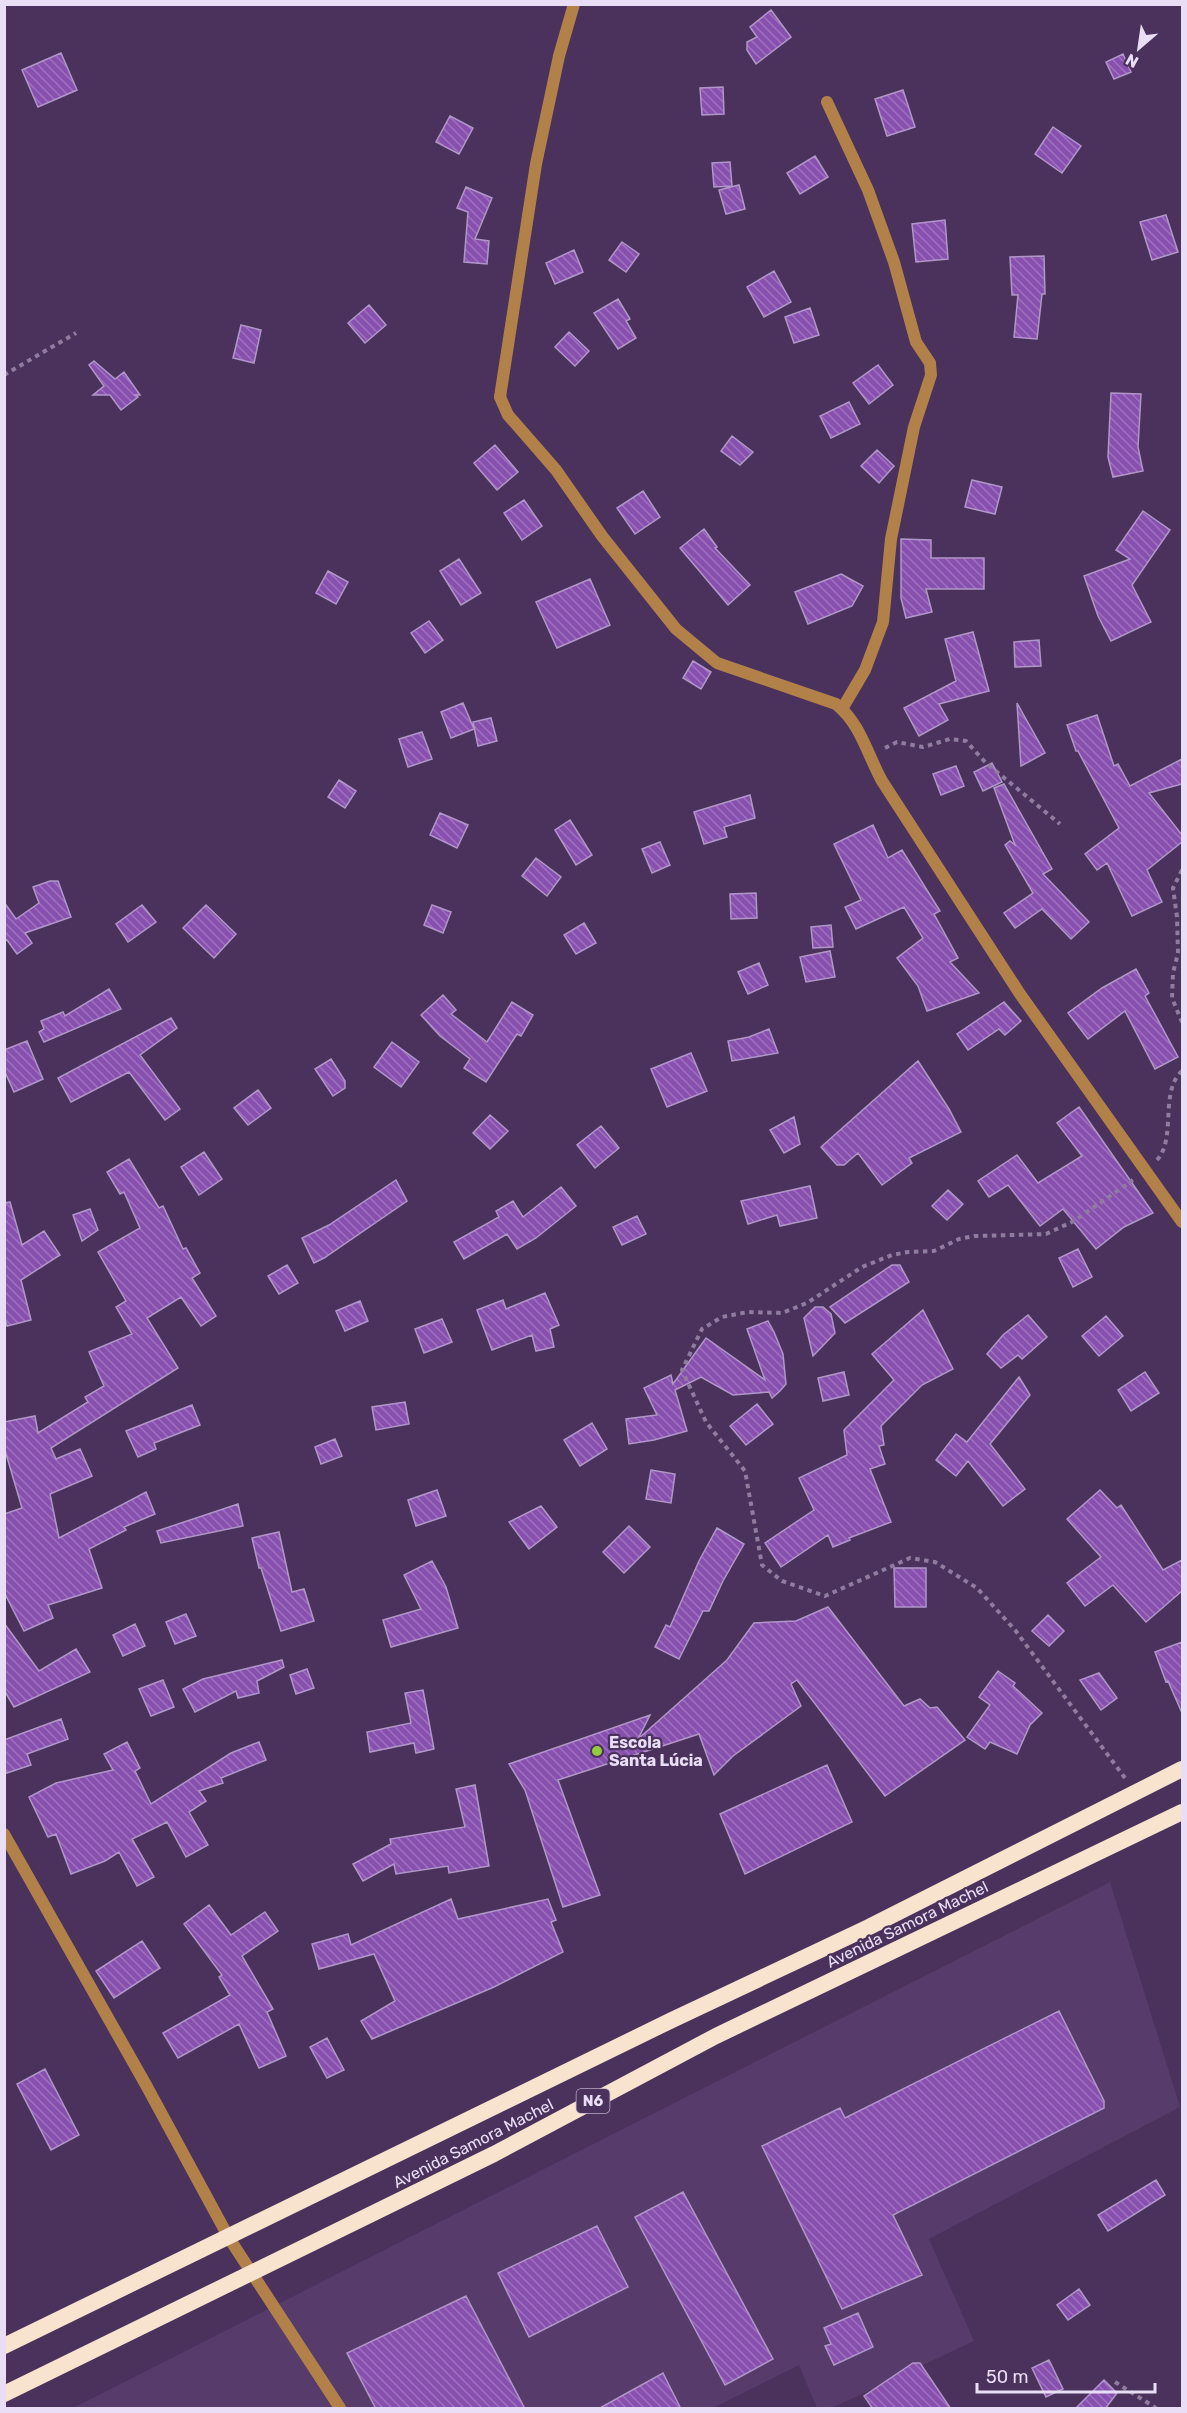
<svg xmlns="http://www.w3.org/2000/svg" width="1187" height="2413" font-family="Rubik,sans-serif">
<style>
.built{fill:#563b6b}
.building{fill:url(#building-back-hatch);stroke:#b197c8;stroke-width:1.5}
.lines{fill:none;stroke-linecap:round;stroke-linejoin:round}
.path{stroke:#8f7c9e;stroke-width:4;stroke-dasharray:4.5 4.5;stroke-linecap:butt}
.service{stroke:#b28149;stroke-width:12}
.minor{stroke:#b28149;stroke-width:12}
.trunk{stroke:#f8e4ce;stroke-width:16}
.poi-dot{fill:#93cd3d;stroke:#4a325c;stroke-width:2}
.labels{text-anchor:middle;stroke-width:4.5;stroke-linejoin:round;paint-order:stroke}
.shield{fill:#4a325c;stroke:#baaac8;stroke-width:1.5}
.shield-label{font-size:15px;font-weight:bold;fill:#eaddf6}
.poi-label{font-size:16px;font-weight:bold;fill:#eaddf6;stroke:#4a325c;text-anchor:start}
.street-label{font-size:16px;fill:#eaddf6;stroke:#4a325c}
</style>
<defs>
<pattern id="building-back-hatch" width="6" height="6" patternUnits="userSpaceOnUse" patternTransform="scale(1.5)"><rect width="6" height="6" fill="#8750ae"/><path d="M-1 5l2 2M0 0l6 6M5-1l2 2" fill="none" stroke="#9e71be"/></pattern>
</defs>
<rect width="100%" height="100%" fill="#4a325c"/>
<!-- built -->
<path class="built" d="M1110 1882 1180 2107 929 2239 974 2341 832 2408H817L799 2365 713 2408H73Z"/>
<!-- building -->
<path class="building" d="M771 10 791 37 756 64 747 50V42L757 37 750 27Z
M61 53 77 90 38 107 22 70Z
M1123 54 1131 72 1114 79 1106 62Z
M723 87 724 114 702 115 700 88Z
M903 90 915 127 887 136 875 99Z
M450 116 473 128 459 154 436 142Z
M1053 127 1081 146 1062 173 1035 154Z
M815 156 828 177 800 194 787 173Z
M730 162 732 186 714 187 712 163Z
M739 185 745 209 726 214 719 190Z
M466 187 492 198 475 239 489 241 487 264 464 262 468 212 457 208Z
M1166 215 1178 252 1152 260 1140 222Z
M945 220 948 259 916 262 912 224Z
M622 242 639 254 626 272 609 260Z
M574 250 583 272 555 284 546 263Z
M1044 256 1045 294H1042L1037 339 1014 337 1018 295H1012L1010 257Z
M774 271 791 302 764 317 747 287Z
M618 299 630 319 626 321 636 338 618 349 594 313Z
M369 305 386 325 365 343 348 323Z
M810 308 819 335 794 343 785 317Z
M241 325 261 330 254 363 233 358Z
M569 332 589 351 575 366 555 347Z
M94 361 115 379 124 372 140 395H135L138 397 121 410 110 395H93L104 386 89 365Z
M878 365 893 385 869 404 853 383Z
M1111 393 1141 394 1138 447 1143 471 1113 477 1108 457Z
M849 402 860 424 831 438 820 416Z
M732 436 753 452 740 465 721 451Z
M495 445 518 472 497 490 474 463Z
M877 450 894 466 879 483 861 466Z
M972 480 1002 487 995 514 965 507Z
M643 491 660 517 635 534 617 508Z
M524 500 542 526 522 540 504 513Z
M1143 511 1170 530 1132 585 1151 622 1111 641 1098 616 1084 576 1130 559 1116 550Z
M704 529 717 547 715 548 750 585 728 605 680 548Z
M901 539 931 540V558H984V589H926L932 612 906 618 901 598Z
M459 559 481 593 461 605 440 571Z
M328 571 348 582 336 604 316 593Z
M841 574 863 586 852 606 808 624 795 592Z
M590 579 610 625 557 648 536 602Z
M429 621 443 640 425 653 411 633Z
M973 632 989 691 939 704 948 720 919 736 904 708 956 681 945 639Z
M1039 640 1041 666 1015 667 1014 642Z
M693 661 711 672 701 689 683 678Z
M463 703 474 729 451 738 441 712Z
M1017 703 1045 753 1021 766Z
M1097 715 1114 766 1118 764 1130 786 1182 759V784L1149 793 1182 835V842L1147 870 1162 902 1132 916 1107 863 1097 870 1085 854 1119 828 1078 751H1076L1067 725Z
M491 718 497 741 478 746 473 722Z
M422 732 432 759 408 767 399 739Z
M992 763 1002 782 983 791 974 772Z
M956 766 964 786 941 795 933 774Z
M339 780 356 791 345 808 328 797Z
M1004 784 1052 869 1043 874 1089 922 1071 939 1042 909 1015 928 1004 913 1033 893 1005 845 1010 841 1015 845 994 788Z
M750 795 755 818 724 827 727 837 704 844 694 812Z
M440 813 468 825 457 848 430 835Z
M570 820 592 855 576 865 555 830Z
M873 825 888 858 902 850 940 911 934 914 958 958 950 962 979 993 927 1011 918 986 897 958 923 938 904 907 856 929 845 907 861 900 834 844Z
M660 842 670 865 652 873 642 849Z
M536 858 561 877 547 896 522 876Z
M50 881H58L71 917 25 933 32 943 17 954 7 940 4 941V902L16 919 39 903 33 887Z
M756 893 757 918 731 919 730 894Z
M142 905 156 922 128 942 116 924Z
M206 905 236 934 214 958 183 928Z
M432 905 451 912 443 933 424 925Z
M584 923 596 943 576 954 564 935Z
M831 925 833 947 813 948 811 927Z
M830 951 835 977 806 982 800 957Z
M759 963 768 985 748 994 738 972Z
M1136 969 1149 993 1145 996 1178 1057 1155 1069 1125 1011 1088 1039 1068 1013 1102 988Z
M109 989 121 1009 44 1042 39 1032 44 1029 41 1021 63 1012 65 1016Z
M443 995 456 1010 451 1014 487 1042 512 1002 533 1015 521 1036 517 1034 486 1082 464 1068 470 1059 440 1036 421 1015Z
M1004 1002 1021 1021 1005 1035 999 1029 968 1050 957 1034Z
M171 1018 177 1028 140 1055 180 1109 165 1120 129 1072 71 1102 58 1078Z
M769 1029 778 1053 732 1061 728 1041 749 1037Z
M27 1041 43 1079 14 1092 4 1070V1050Z
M392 1042 419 1062 401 1087 374 1067Z
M691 1053 707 1091 667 1107 651 1069Z
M331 1059 345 1081V1088L333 1096 315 1069Z
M918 1061 949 1109 961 1132 909 1158 912 1163 882 1185 858 1153 844 1165H837L821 1147Z
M258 1090 271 1108 248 1125 234 1108Z
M1079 1107 1153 1213 1124 1227 1096 1249 1063 1209 1040 1226 1008 1185 989 1197 978 1181 1017 1155 1038 1183 1082 1156 1057 1123Z
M490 1115 508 1131 490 1149 473 1133Z
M794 1117 800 1144 784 1153 770 1130Z
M601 1126 619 1148 595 1168 577 1145Z
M204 1152 222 1179 199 1195 181 1167Z
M129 1159 159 1208 163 1206 183 1249 186 1248 200 1273 192 1278 216 1316 201 1326 181 1297 147 1318 178 1368 51 1448 56 1459 80 1449 92 1476 50 1494 59 1538 146 1492 155 1514 124 1527 126 1530 89 1549 102 1588 48 1605 53 1618 24 1631 4 1592V1514L22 1508 4 1447V1422L35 1416 38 1433 88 1402 85 1397 104 1386 89 1352 132 1334 116 1307 126 1301 98 1252 140 1228 124 1192 120 1194 107 1172Z
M396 1180 407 1201 324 1258 314 1263 302 1238 329 1225Z
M810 1186 817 1218 780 1226 777 1215 748 1224 741 1201Z
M561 1187 576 1206 536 1238 517 1249 507 1234 464 1259 454 1242 499 1217 496 1211 513 1201 523 1217Z
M948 1190 963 1204 947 1220 932 1206Z
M10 1202 22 1245 44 1231 60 1255 21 1280 31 1320 7 1326 4 1316V1203Z
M90 1209 98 1230 82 1241 73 1215Z
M637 1216 646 1234 622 1245 613 1227Z
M1078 1249 1092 1277 1073 1287 1059 1258Z
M287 1265 298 1283 279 1294 268 1276Z
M892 1265H900L909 1282 845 1323 830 1307Z
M545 1293 559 1325 550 1329 554 1347 536 1351 532 1335 492 1350 477 1310 503 1300 506 1309Z
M360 1301 368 1321 345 1331 336 1311Z
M815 1307H823L831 1314 835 1333 813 1356 804 1318Z
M923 1310 953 1369 922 1385 881 1426 884 1445 879 1446 885 1464 870 1469 891 1522 849 1538 850 1540 833 1547 828 1535 781 1567 765 1543 814 1510 799 1478 847 1455 844 1430 894 1380 872 1354Z
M1028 1315 1047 1337 1022 1359 1018 1355 1001 1368 987 1354 1003 1335Z
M1106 1316 1123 1336 1099 1356 1082 1336Z
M442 1319 452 1342 424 1353 415 1329Z
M768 1321 774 1332 783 1354 786 1384 780 1391 772 1398 769 1392 733 1395 701 1377 675 1390 687 1431 654 1440 629 1444 626 1419 657 1415 644 1388 671 1375 673 1384 706 1338 765 1380 747 1329Z
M844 1372 849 1395 823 1401 818 1378Z
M1145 1372 1159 1393 1131 1411 1118 1390Z
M1019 1377 1030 1395 990 1444 1025 1489 1003 1506 968 1461 956 1476 936 1460 956 1434 967 1442Z
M405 1402 409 1424 376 1430 372 1407Z
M757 1404 773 1424 746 1445 730 1426Z
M192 1405 200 1425 154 1443 156 1449 138 1457 126 1431Z
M592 1423 607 1449 580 1466 564 1440Z
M335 1439 342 1456 321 1464 315 1447Z
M651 1470 675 1474 671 1503 646 1499Z
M437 1490 446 1516 416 1526 408 1500Z
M1100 1490 1117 1508 1121 1505 1163 1570 1182 1560V1591L1146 1622 1113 1585 1085 1606 1067 1583 1101 1557 1067 1519Z
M238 1504 243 1526 161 1543 157 1531Z
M541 1506 557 1527 529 1549 509 1522Z
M629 1526 650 1547 624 1573 603 1552Z
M717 1528 744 1544 723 1581 709 1611H703L679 1659 655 1647 666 1625 670 1627 699 1561Z
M279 1532 292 1592 304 1589 314 1621 281 1631 261 1568H259L252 1538Z
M432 1561 446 1587 458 1628 391 1647 383 1620 421 1609 404 1575Z
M894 1568H926V1607H895Z
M828 1607 904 1706 920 1699 930 1708 937 1707 965 1740 885 1796 797 1680 791 1684 801 1706 733 1756 714 1775 699 1734 558 1780 600 1895 563 1907 525 1790 509 1764 650 1715 638 1739 727 1660 754 1623 796 1621Z
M186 1614 196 1636 175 1644 166 1622Z
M1048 1615 1064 1631 1049 1646 1032 1631Z
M4 1623 39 1671 76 1649 90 1672 14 1707 4 1690Z
M135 1624 145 1646 123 1656 113 1635Z
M1182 1642V1713L1168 1681 1166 1682 1155 1652Z
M282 1660 284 1667 257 1681 259 1693 238 1698 236 1691 195 1712 183 1689 203 1679Z
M307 1669 314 1688 296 1694 290 1675Z
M998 1671 1015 1683 1013 1686 1042 1713 1030 1725 1017 1754 990 1742 985 1749 967 1737 990 1705 979 1697Z
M1099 1673 1117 1698 1101 1710 1080 1680Z
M163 1680 174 1707 151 1716 139 1689Z
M423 1690 434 1749 416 1753 414 1743 370 1752 367 1732 411 1723 405 1693Z
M61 1719 68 1739 27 1754 31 1765 4 1774V1740Z
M127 1742 140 1768 135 1771 151 1804 231 1753 259 1742 266 1760 221 1778 223 1783 199 1791 206 1801 189 1812 208 1845 186 1857 167 1822 132 1839 154 1877 137 1886 119 1852 105 1861 71 1874 56 1834 48 1837 29 1797 56 1783 113 1770 104 1754Z
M827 1765 852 1822 745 1874 720 1814Z
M475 1785 489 1866 449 1873 448 1866 396 1874 394 1864 363 1881 353 1864 391 1844 390 1839 465 1827 456 1789Z
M451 1899 458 1919 548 1899 556 1920 551 1922 563 1952 494 1987 372 2039 361 2021 395 2001 374 1954 319 1969 312 1944 348 1934 351 1945Z
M209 1905 231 1935 265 1912 278 1931 242 1956 273 2009 267 2012 286 2056 259 2068 239 2024 178 2058 163 2033 230 1995 219 1977 222 1975 184 1924Z
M142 1941 160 1968 114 1998 96 1971Z
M1059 2011 1104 2101V2108L893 2215 922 2275 842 2309 762 2146 840 2108 845 2118Z
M327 2038 344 2070 327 2078 310 2047Z
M45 2069 79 2135 51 2150 17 2084Z
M1156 2180 1165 2195 1108 2231 1098 2215Z
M683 2192 773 2359 725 2385 635 2217Z
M597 2226 628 2287 529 2337 498 2273Z
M1079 2289 1090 2305 1068 2320 1057 2305Z
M466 2296 525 2409H376L347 2353Z
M858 2313 873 2347 834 2365 825 2346 831 2344 824 2328Z
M1049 2360 1063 2389 1046 2397 1032 2368Z
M913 2363H920L951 2409H873L864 2396Z
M663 2373 681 2409H598Z
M1104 2380 1117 2393 1105 2409H1075Z"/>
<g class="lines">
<!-- path -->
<path class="path" d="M4 375 76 333
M885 748 897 742 923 747 950 739 966 741 985 762 1060 824
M1182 870 1173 888 1177 917 1178 953 1173 973 1172 998 1182 1022
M1157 1160C1177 1138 1159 1092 1182 1071
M1125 1778 1015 1630 977 1588 935 1562 910 1558 825 1596 782 1581 762 1565 745 1471 706 1422 682 1370 702 1329 722 1317 748 1312 782 1313 807 1303 862 1267 892 1255 908 1252 934 1251 959 1239 974 1236 1046 1234 1074 1221 1133 1180
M1115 2382 1156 2408"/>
<!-- service -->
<path class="service" d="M827 102 868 190 894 262 916 342 930 363 931 375 914 427 891 539 883 622 865 670 842 709
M500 397 536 164 559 56 574 4"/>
<!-- minor -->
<path class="minor" d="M500 397 508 415 556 470 602 536 676 629 717 663 836 704C861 724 867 754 882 781L1020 994 1182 1222
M4 1834 146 2085 229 2238 340 2408"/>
<!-- trunk -->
<path class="trunk" d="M4 2346 672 2020 869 1927 1182 1769
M4 2394 494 2154 716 2036 1182 1812"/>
</g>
<!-- markers -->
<circle class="poi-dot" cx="597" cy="1751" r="6"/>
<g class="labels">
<!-- shield labels -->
<rect class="shield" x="576.5" y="2089" width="33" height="24" rx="4.5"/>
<g class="shield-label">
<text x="593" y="2106">N6</text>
</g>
<!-- poi labels -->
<g class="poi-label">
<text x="609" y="1748">Escola<tspan x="609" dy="18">Santa Lúcia</tspan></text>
</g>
<!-- street labels -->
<g class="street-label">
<text transform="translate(907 1924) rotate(-26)" y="6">Avenida Samora Machel</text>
<text transform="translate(473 2143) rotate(-27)" y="6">Avenida Samora Machel</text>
</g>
</g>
<!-- border -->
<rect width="1187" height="2413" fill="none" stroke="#eaddf6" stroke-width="12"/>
<!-- north arrow -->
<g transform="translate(1139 48) rotate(209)" stroke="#4a325c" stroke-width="4.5" paint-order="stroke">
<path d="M0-4.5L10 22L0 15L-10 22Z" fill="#eaddf6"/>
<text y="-9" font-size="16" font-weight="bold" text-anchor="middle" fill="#eaddf6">N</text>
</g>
<!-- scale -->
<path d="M977 2383v9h178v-9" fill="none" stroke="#eaddf6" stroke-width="3"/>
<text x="986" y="2383" font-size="18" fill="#eaddf6" stroke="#4a325c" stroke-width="4.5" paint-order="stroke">50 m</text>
</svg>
